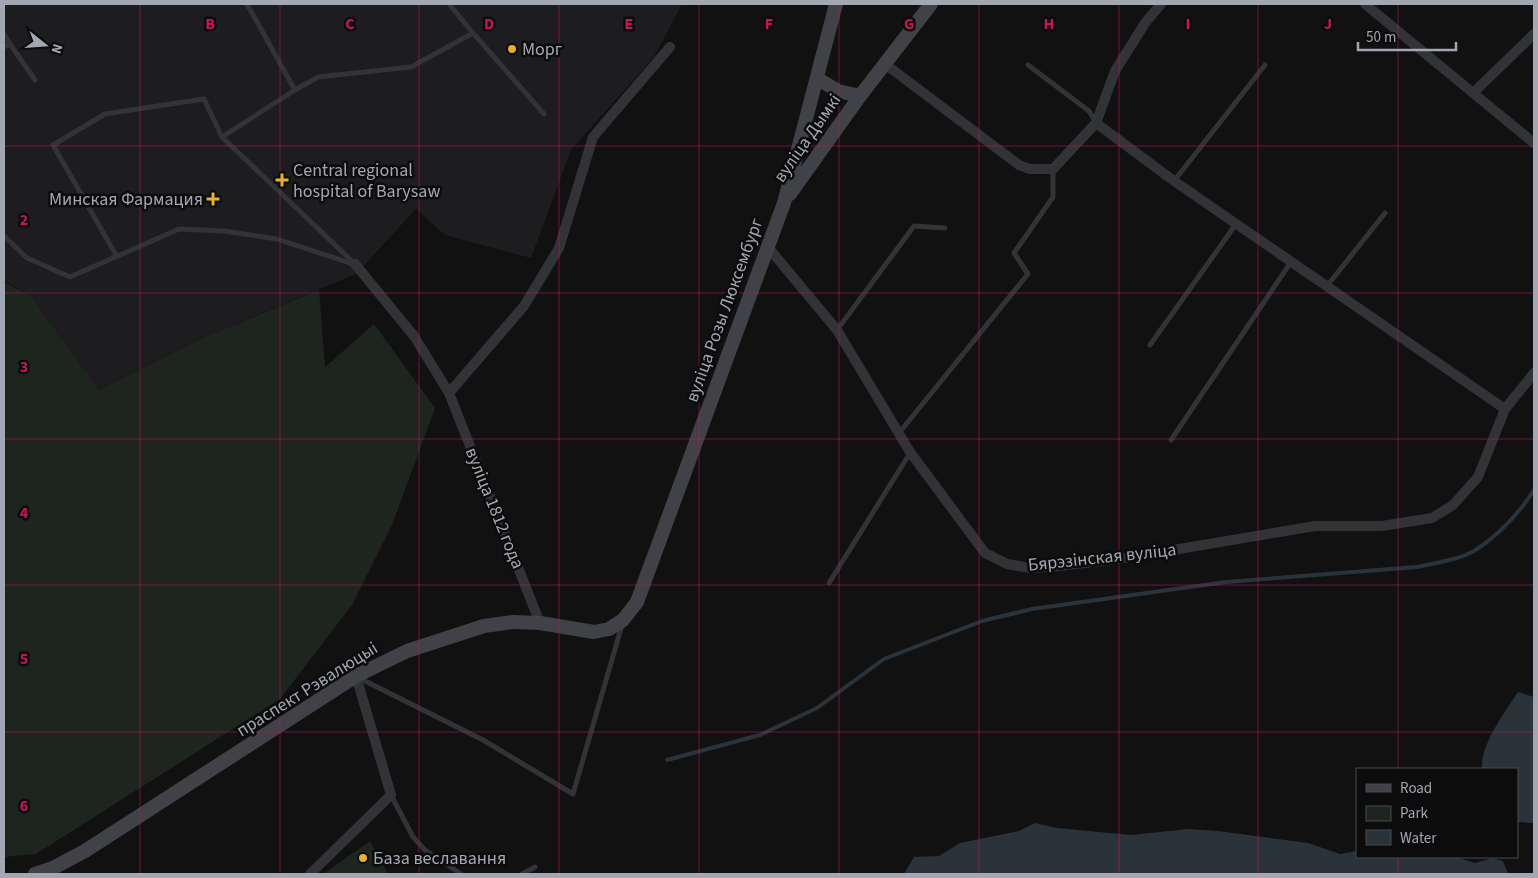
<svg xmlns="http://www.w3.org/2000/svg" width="1538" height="878" font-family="'Source Sans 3',sans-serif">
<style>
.built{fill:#1d1d1f}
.green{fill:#1e251f}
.water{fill:#2b333a}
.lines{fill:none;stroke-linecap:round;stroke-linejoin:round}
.stream{stroke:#2b333a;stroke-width:4}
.lane{stroke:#323337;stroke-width:5}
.street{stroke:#323337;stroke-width:10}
.secondary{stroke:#404247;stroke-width:14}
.grid{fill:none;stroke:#c2185b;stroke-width:1;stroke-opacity:0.55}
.poi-dot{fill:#e6b035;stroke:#0c0c0d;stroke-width:2}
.labels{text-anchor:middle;stroke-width:5;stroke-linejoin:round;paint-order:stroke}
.poi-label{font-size:18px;fill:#a3a7b2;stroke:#0c0c0d;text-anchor:start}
.street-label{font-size:18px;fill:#a3a7b2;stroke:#0c0c0d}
.grid-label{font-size:16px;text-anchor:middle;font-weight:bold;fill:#c2185b;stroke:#0c0c0d;stroke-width:5;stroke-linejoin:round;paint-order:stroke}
</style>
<rect width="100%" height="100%" fill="#111112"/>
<!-- built -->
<path class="built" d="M4 4H682L654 57 571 150 531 258 445 235 416 209 356 274 207 336 99 390 30 295 4 281Z"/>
<!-- green -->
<path class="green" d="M4 282 30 295 99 390 207 336 319 290 325 367 374 324 435 408 392 525 352 605 280 699 36 854 4 857Z
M370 841 388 874H323Z"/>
<!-- water -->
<path class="water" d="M1518 692 1534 697V823L1517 822V769H1482C1480 745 1505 712 1518 692Z
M1035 823 1057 828 1131 835 1189 829 1218 831 1308 843 1340 854 1357 851V857H1456L1475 863 1492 858 1503 861 1508 874H904L914 857 939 856 960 843 1019 831Z"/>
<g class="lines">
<!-- stream -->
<path class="stream" d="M667 760 760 735 817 708 884 659 982 621 1032 609 1226 582 1417 567C1435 563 1458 560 1474 551 1498 536 1519 513 1534 490"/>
<!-- lane -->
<path class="lane" d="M247 4 295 90
M449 4 473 33
M4 34 10 44
M4 47 10 44 35 80
M1028 65 1089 111 1096 123
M222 137 295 90 318 77 411 67 473 33 544 114
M1174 181 1265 65
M4 236 27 258 70 277 179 229 224 231 277 239 353 264
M116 255 53 145 105 114 204 99 222 137 355 264
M1327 286 1385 213
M837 330 914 226 945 228
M1150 345 1236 224
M899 433 1028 274 1014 253 1053 197V169
M1171 440 1291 262
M829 583 910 453
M357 677 483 740 573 794 622 625
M391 795 413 837 425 850 461 874
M522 874 535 867"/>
<!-- street -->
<path class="street" d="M1365 4 1534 143
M885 64 1019 165 1030 169H1053L1096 123 1115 71 1145 23 1161 4
M1473 93 1534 34
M1096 123 1174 181 1505 409
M767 246 837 330 910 452 985 553 1007 564 1030 568 1060 566 1132 557 1315 526H1382L1432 518 1453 505 1478 477 1505 409 1534 373
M355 264 414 336 449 393 540 623
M449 393 524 306 559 248 593 137 670 47
M310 874 391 795 356 676"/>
<!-- secondary -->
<path class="secondary" d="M818 79 838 91 860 96
M790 194 860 96 931 4
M35 874 53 868 85 851 356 676 407 651 484 626 513 622 540 623 594 632 609 629 623 620 637 602 784 203 836 4"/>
</g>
<!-- grid -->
<path class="grid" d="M140 4V874M280 4V874M419 4V874M559 4V874M699 4V874M839 4V874M979 4V874M1119 4V874M1258 4V874M1398 4V769M4 146H1534M4 293H1534M4 439H1534M4 585H1534M4 732H1534M1398 857V874"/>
<!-- markers -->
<g class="poi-dot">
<circle cx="512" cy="49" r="5"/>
<path d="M279.5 172.5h5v5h5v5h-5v5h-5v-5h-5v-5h5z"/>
<path d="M210.5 191.5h5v5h5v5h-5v5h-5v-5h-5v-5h5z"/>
<circle cx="363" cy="858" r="5"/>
</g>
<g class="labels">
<!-- poi labels -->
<g class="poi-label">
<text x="522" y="55">Морг</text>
<text x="293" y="176">Central regional<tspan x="293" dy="21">hospital of Barysaw</tspan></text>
<text x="203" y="205" text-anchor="end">Минская Фармация</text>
<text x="373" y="864">База веславання</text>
</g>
<!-- street labels -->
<g class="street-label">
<text transform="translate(807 138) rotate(-55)" y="6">вуліца Дымкі</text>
<text transform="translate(724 310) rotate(-70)" y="6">вуліца Розы Люксембург</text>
<text transform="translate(495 508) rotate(68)" y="6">вуліца 1812 года</text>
<text transform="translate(1102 557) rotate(-6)" y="6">Бярэзінская вуліца</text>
<text transform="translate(307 689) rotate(-32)" y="6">праспект Рэвалюцыі</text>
</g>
</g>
<g class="grid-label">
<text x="210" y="29">B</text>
<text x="350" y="29">C</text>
<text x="489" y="29">D</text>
<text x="629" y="29">E</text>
<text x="769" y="29">F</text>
<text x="909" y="29">G</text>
<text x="1049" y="29">H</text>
<text x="1188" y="29">I</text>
<text x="1328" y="29">J</text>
<text x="24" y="225">2</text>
<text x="24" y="372">3</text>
<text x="24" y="518">4</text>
<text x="24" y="664">5</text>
<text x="24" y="811">6</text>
</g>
<!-- border -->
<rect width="1538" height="878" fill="none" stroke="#a3a7b2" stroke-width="10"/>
<!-- legend -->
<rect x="1356" y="768" width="162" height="90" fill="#0c0c0d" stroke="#484a4f"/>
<rect x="1366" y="784" width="25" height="8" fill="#404247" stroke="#484a4f"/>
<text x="1400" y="793" font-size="15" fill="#a3a7b2">Road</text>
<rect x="1366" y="806" width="25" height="15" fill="#1e251f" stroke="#484a4f"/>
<text x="1400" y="818" font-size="15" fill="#a3a7b2">Park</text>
<rect x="1366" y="830" width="25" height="15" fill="#2b333a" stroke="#484a4f"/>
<text x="1400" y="843" font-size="15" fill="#a3a7b2">Water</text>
<!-- north arrow -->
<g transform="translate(45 45) rotate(107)" stroke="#0c0c0d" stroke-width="4" paint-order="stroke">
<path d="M0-4L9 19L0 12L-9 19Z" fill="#a3a7b2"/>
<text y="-8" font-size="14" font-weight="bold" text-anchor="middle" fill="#a3a7b2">N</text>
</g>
<!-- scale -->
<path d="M1358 42v8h98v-8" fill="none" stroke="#a3a7b2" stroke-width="2.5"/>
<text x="1366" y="42" font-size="15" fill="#a3a7b2" stroke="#0c0c0d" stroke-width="4" paint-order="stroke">50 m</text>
</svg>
